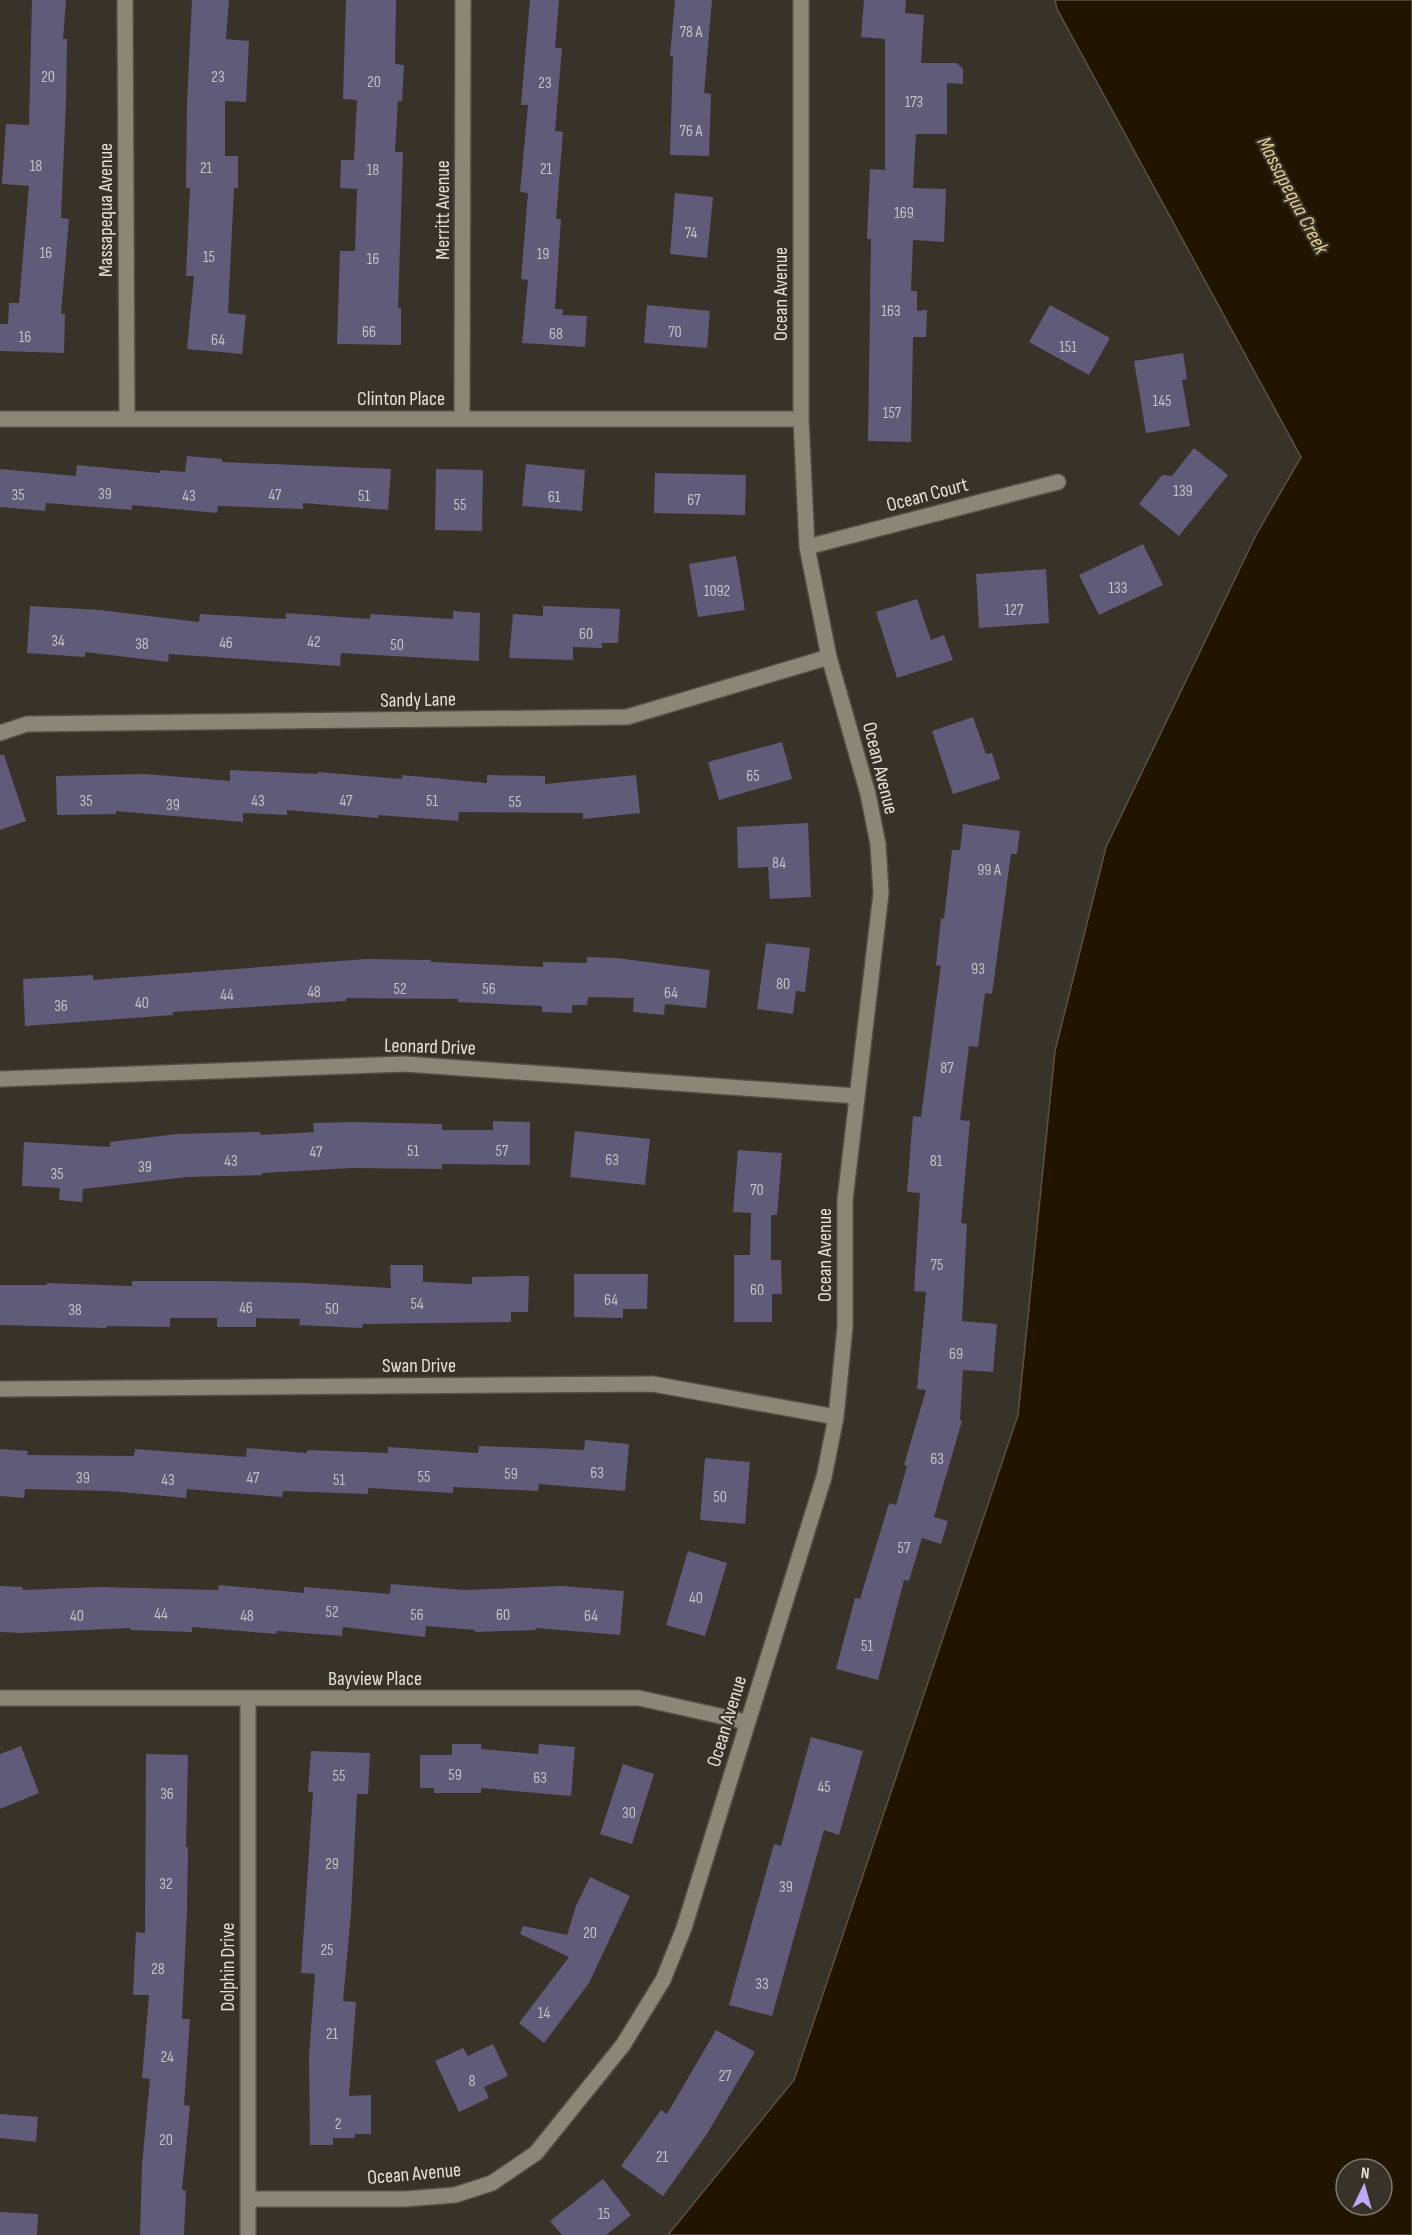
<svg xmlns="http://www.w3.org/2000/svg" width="1412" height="2235" font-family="'Sofia Sans Condensed',sans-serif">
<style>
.water{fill:#211500;stroke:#5c5241;stroke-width:1.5;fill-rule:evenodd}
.building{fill:#5f5b79}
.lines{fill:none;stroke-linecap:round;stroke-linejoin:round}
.minor-casing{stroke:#534e45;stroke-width:18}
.minor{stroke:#8c8679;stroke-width:15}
.labels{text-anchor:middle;stroke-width:4.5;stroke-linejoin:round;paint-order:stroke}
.number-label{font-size:16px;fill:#c4c0c2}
.street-label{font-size:20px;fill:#e5e1da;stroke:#383328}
.water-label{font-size:21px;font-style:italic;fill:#e4ca91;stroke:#383328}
</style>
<rect width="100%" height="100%" fill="#383328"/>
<!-- water -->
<path class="water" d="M1055 0H1412V2235H668L794 2080 1018 1415 1055 1051 1106 847 1256 535 1301 457 1057 9ZM1346 2169H1382V2205H1346Z"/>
<!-- building -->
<path class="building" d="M32 0H66L63 39H67L66 101 61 218 69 219 61 314H65L64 353 0 351V324H8L9 303H19L29 186 2 184 6 124 29 125Z
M192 0H229L226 39 249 41 246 102 225 101V156H238V188H234L228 313 246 315 242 354 187 349 194 276H186L190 188H186L187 103Z
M346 0H396L395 64 404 65 402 101H398L395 152H403L398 308H401V345L337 344 340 251H355L357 189 340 188 341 160H354L357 100 343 99Z
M530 0H559L555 48H562L555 131 563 132 556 219H561L555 309H563L562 315 587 316 585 347 522 343 528 280 521 279 528 193 520 192 528 105H521Z
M675 0H712L704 93 711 94 709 156 670 155 673 56H670Z
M864 0H906L905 13 924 15 921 63H957L963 69V84L947 83V134H916L913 188 946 189 944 242 913 240 911 291H917V311L927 310 926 337H913L911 442 868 441 871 239H867L870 169 885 170V39L861 37Z
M675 193 713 197 707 258 670 254Z
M647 305 710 311 707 348 644 343Z
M1050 305 1110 338 1089 375 1029 342Z
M1183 353 1187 379 1182 380 1190 426 1146 433 1134 361Z
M1194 448 1228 475 1179 536 1139 504 1162 475 1172 476Z
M187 456 222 459V462L391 469 388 510 303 503V509L218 506 217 513 132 505V510L46 503 45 511 0 507V469L76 476 77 465 160 473V470L185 472Z
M526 464 585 470 582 511 522 506Z
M436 469 483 470 482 531 435 530Z
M655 473 746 475 745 515 654 513Z
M1143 544 1163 585 1099 615 1079 575Z
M736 556 745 610 698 617 689 564Z
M1046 569 1049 623 979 628 976 574Z
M917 599 931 640 944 635 953 660 897 678 876 612Z
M30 606 100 610 199 622 200 614 286 619V613L370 619V614L453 619V611L480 613 479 661 341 653 340 666 169 654 168 662 85 652V657L27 653Z
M543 606 620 609 618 643H602V648L573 647V660L509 658 513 614 543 616Z
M973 717 986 754 992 753 1000 779 953 794 932 731Z
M782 742 792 779 719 800 708 762Z
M0 755H4L26 821 0 830Z
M230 770 318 774V772L402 779V775L487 783V775L545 776V784L636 775 640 813 583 819V813L459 812 458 821 378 815V818L287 810V815L243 813V822L116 811V814L57 815 56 776 145 774 230 781Z
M808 823 811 897 770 899 768 867 738 868 737 827Z
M963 824 1020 831 1017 854H1011L992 994 985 993 978 1047 969 1046 960 1120 970 1121 961 1223 967 1224 962 1321 997 1324 993 1372 963 1370 960 1420 962 1421 934 1517 948 1521 941 1544 922 1538 909 1581 904 1580 878 1680 836 1669 855 1598 860 1599 889 1503 896 1505 907 1466 904 1465 926 1390 917 1389 926 1292 914 1291 920 1193 907 1192 913 1116 921 1117 938 987 941 966 936 965 941 918 944 919 952 850H960Z
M766 943 810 948 805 992 796 991 793 1014 757 1009Z
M587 957 616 958 710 970 706 1008 665 1004 664 1015 633 1012 634 998 588 997 587 1005H572V1013L542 1012V1006L458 1002V999L346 998V1001L173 1012V1015L25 1026 23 979 93 975V980L366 959 431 960V962L543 967V962L587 963Z
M493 1121 530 1122V1165L442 1164V1169L353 1168 262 1173V1175L187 1177 83 1189 82 1202 59 1200 60 1188 22 1186 24 1142 110 1147V1142L177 1134 260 1132 261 1135 314 1132 313 1123 354 1122 442 1124V1130H493Z
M575 1131 650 1139 645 1185 570 1177Z
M738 1150 782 1153 777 1215H771V1260H781L782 1294H772V1322H734V1255H750L751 1213 733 1212Z
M390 1265H423V1282L472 1284V1277L529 1276 528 1312H511V1322L363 1324 362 1328 299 1325 300 1319 256 1318V1327H217V1318H170V1327L107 1326 106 1328 0 1325V1285H47V1283L132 1286V1281H218L304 1283 391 1288Z
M574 1274H648L647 1309H623V1318L574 1317Z
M585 1440 629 1444 625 1491 539 1484 538 1491 453 1487V1493L368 1488V1494L283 1491 282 1497 187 1489 186 1498 110 1491 25 1489 24 1498 0 1496V1449L28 1451 27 1455 134 1456 135 1449 246 1457 247 1448 307 1453V1450L388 1453V1447L478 1453 479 1446 584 1450Z
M705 1458 750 1462 745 1524 700 1520Z
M688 1551 727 1563 705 1636 666 1625Z
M391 1584 465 1590 562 1586 624 1591 620 1635 536 1628V1630L475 1632V1630L426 1626 425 1637 343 1627 342 1636 277 1631 276 1634 192 1627V1632L130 1630V1628L21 1633 0 1632V1586L23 1587 22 1590 100 1587 218 1590 219 1585 304 1593V1587L390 1594Z
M811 1737 863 1751 839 1835 824 1830 772 2016 729 2005 774 1844 781 1846Z
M452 1744H481V1749L538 1754 539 1744 575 1747 571 1796 481 1788V1793H434V1788H420V1755H452Z
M21 1746 39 1793 0 1809V1754Z
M311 1751 370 1753 368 1794H357L351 1913 343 2001 356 2002 349 2096 371 2095V2134H355V2138H333V2145H310L309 2057 315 1974 301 1973 313 1792H308Z
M146 1754 188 1755 186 1847H188L187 1910 182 2019H190L184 2105 190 2106 182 2190 186 2191 184 2235H140L142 2165 150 2079 142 2078 149 1995H133L136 1932 145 1933Z
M623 1764 654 1774 632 1844 600 1834Z
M590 1877 630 1896 589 1983 544 2043 519 2023 569 1957 520 1934 523 1926 567 1935 576 1906Z
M716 2030 755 2052 707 2134 663 2196 621 2166 661 2110 667 2114Z
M493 2044 508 2076 484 2087 489 2098 459 2112 435 2061 463 2048 468 2056Z
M0 2114 38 2117 36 2142 0 2138Z
M603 2179 631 2215 606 2235H562L550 2221Z
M0 2212 38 2214 37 2235H0Z"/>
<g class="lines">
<defs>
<path id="minor" d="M125 0 127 419
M0 419H801
M462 419 463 0
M807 547 1058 482
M0 733 27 724 627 717 829 657
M0 1079 405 1064 857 1096
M0 1389 653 1384 836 1417
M0 1698H639L747 1722
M248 2199H405L455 2195 492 2183 536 2153 623 2045 663 1980 684 1928 824 1477 836 1417 845 1327V1200L881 893 878 844 868 794 829 657 807 547 801 419V0
M248 2235V1699"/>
</defs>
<!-- minor casing -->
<use href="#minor" class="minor-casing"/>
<!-- minor -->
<use href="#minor" class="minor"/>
</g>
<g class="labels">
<!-- number labels -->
<g class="number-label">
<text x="691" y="37">78 A</text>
<text x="48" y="82">20</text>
<text x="218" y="82">23</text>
<text x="374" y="87">20</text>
<text x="545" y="88">23</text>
<text x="914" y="107">173</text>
<text x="691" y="136">76 A</text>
<text x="36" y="171">18</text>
<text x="206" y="173">21</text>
<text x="546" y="174">21</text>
<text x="373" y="175">18</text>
<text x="904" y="218">169</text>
<text x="691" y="238">74</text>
<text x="46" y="258">16</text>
<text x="543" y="259">19</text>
<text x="209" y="262">15</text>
<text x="373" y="264">16</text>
<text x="891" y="316">163</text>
<text x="369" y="337">66</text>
<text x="675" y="337">70</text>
<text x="556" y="339">68</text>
<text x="25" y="342">16</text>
<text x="218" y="345">64</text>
<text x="1068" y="352">151</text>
<text x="1162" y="406">145</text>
<text x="892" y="418">157</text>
<text x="1183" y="496">139</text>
<text x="105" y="499">39</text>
<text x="18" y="500">35</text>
<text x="275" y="500">47</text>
<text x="189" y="501">43</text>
<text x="364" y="501">51</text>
<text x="554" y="502">61</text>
<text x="694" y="505">67</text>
<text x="460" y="510">55</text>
<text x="1118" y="593">133</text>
<text x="717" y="596">1092</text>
<text x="1014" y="615">127</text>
<text x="586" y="639">60</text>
<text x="58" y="646">34</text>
<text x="314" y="647">42</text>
<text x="226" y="648">46</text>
<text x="142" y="649">38</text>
<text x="397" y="650">50</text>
<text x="753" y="781">65</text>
<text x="86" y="806">35</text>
<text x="258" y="806">43</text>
<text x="346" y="806">47</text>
<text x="432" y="806">51</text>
<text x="515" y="807">55</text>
<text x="173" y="810">39</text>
<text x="779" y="868">84</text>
<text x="989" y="875">99 A</text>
<text x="978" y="974">93</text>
<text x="783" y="989">80</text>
<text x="400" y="994">52</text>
<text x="489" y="994">56</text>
<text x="314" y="997">48</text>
<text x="671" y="998">64</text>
<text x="227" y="1000">44</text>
<text x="142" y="1008">40</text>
<text x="61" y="1011">36</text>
<text x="947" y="1073">87</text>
<text x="413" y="1156">51</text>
<text x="502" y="1156">57</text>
<text x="316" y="1157">47</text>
<text x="612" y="1165">63</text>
<text x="231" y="1166">43</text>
<text x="936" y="1166">81</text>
<text x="145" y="1172">39</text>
<text x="57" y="1179">35</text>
<text x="757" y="1195">70</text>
<text x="937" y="1270">75</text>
<text x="757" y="1295">60</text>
<text x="611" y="1305">64</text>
<text x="417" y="1309">54</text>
<text x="246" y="1313">46</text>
<text x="332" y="1314">50</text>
<text x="75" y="1315">38</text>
<text x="956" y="1359">69</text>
<text x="937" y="1464">63</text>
<text x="597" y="1478">63</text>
<text x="511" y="1479">59</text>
<text x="424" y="1482">55</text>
<text x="83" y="1483">39</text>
<text x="253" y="1483">47</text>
<text x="168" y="1485">43</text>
<text x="339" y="1485">51</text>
<text x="720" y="1502">50</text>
<text x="904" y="1553">57</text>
<text x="696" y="1603">40</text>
<text x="332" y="1617">52</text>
<text x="161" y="1619">44</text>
<text x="417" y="1620">56</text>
<text x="503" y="1620">60</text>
<text x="77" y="1621">40</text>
<text x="247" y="1621">48</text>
<text x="591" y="1621">64</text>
<text x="867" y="1651">51</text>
<text x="455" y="1780">59</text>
<text x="339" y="1781">55</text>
<text x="540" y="1783">63</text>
<text x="824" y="1792">45</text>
<text x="167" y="1799">36</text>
<text x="629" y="1818">30</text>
<text x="332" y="1869">29</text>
<text x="166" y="1889">32</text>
<text x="786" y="1892">39</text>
<text x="590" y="1938">20</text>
<text x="327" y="1955">25</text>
<text x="158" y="1974">28</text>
<text x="762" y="1989">33</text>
<text x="544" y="2018">14</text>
<text x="332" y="2039">21</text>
<text x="167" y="2062">24</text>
<text x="725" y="2081">27</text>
<text x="472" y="2086">8</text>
<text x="338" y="2129">2</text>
<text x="166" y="2145">20</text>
<text x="662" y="2162">21</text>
<text x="604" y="2219">15</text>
</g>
<!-- street labels -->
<g class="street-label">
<text transform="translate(105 210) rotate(-90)" y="7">Massapequa Avenue</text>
<text transform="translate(442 210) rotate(-90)" y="7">Merritt Avenue</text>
<text transform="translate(780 294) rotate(-90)" y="7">Ocean Avenue</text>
<text x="401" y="405">Clinton Place</text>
<text transform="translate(927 494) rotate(-15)" y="7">Ocean Court</text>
<text transform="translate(418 699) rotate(-1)" y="7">Sandy Lane</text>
<text transform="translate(881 768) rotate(76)" y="7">Ocean Avenue</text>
<text transform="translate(430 1046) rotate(2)" y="7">Leonard Drive</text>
<text transform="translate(824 1255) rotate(-90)" y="7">Ocean Avenue</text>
<text x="419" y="1372">Swan Drive</text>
<text x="375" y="1685">Bayview Place</text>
<text transform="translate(726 1721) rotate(-73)" y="7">Ocean Avenue</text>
<text transform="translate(227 1967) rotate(-90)" y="7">Dolphin Drive</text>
<text transform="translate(414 2173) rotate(-5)" y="7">Ocean Avenue</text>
</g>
<!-- water labels -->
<g class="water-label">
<text transform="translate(1293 195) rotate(62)" y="7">Massapequa Creek</text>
</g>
</g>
<!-- north arrow -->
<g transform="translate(1364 2187) rotate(5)"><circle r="28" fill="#383328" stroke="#7d796f" stroke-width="1.5"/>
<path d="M0-4.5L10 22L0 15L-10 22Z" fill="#b7abf8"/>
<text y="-9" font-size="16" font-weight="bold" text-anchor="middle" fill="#e5e1da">N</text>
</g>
</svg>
